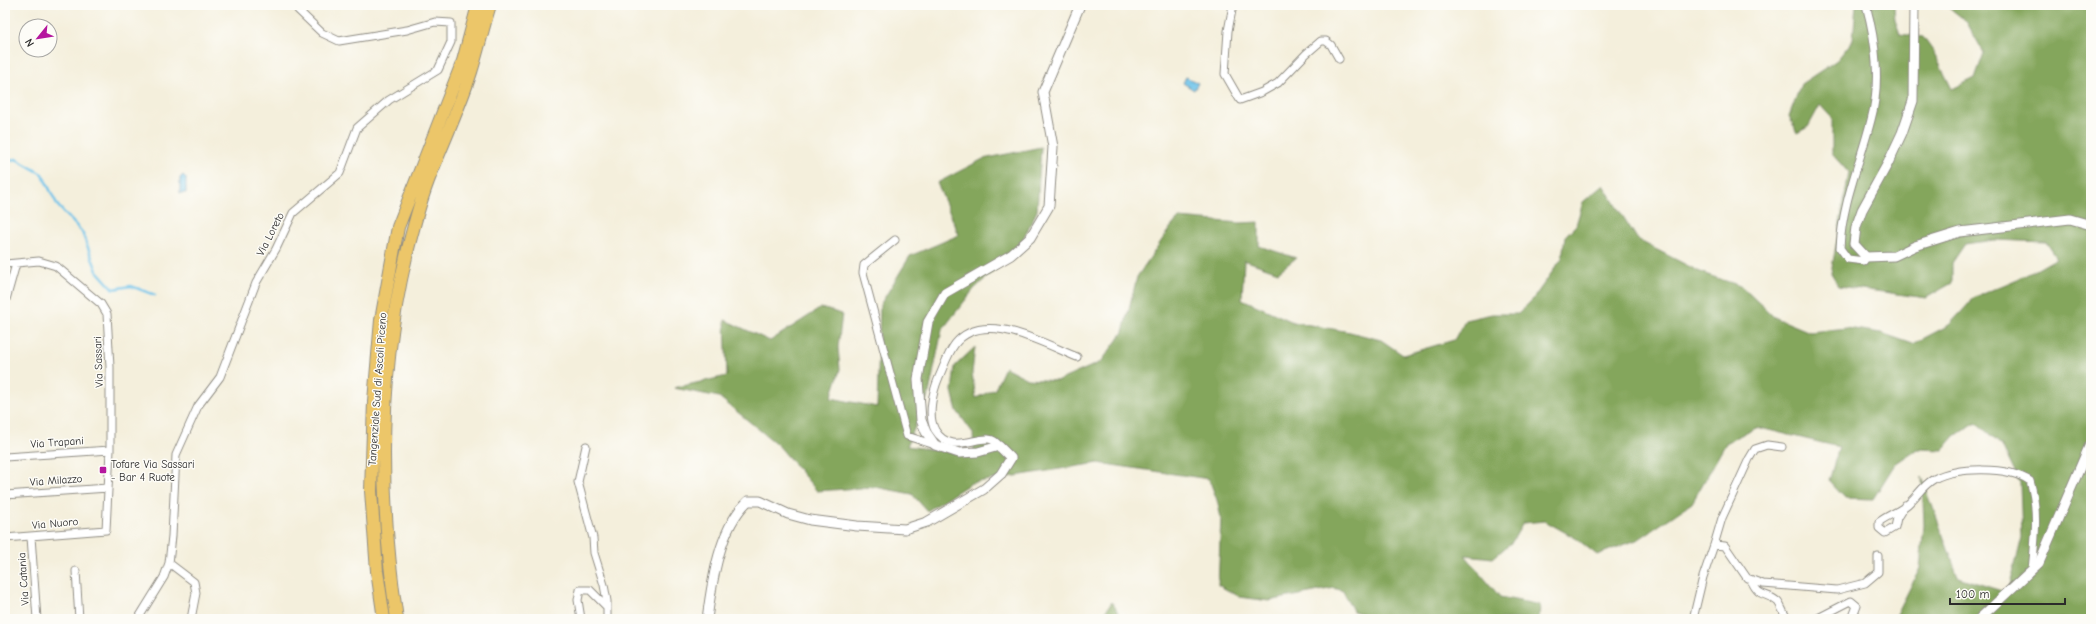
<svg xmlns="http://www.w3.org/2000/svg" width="2096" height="624" font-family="'Comic Neue',sans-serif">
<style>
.forest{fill:#84a65b;stroke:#586843}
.water{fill:#6dc3ea;stroke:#4c778a}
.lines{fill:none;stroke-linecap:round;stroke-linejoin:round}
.stream{stroke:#6dc3ea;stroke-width:2.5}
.minor-casing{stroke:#908d84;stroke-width:9}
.tertiary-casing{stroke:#908d84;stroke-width:11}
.trunk-casing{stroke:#908d84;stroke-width:14}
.minor{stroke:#fff;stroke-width:7}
.tertiary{stroke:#fff;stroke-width:9}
.trunk{stroke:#ecc669;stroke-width:12}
.poi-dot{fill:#b5179e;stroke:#fdfcf7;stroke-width:1.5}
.labels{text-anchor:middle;stroke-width:3;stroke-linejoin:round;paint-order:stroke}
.street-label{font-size:11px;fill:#2b2b2b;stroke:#fdfcf7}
.poi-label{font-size:11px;fill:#2b2b2b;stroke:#fdfcf7;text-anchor:start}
</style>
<rect width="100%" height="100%" fill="#fdfcf7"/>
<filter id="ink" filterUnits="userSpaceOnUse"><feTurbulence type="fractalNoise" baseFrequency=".025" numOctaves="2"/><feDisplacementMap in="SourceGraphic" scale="8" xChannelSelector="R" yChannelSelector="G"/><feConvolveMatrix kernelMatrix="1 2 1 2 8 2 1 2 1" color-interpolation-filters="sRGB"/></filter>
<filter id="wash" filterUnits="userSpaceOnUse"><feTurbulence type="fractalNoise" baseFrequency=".012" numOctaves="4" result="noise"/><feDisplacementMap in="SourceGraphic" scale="16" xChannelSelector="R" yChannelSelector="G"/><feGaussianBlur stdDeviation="0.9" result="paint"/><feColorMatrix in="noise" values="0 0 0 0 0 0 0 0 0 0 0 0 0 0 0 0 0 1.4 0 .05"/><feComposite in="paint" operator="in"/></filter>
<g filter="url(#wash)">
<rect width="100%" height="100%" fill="#f4efdc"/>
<!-- forest -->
<path class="forest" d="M1856 5H1894L1895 20 1900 34 1923 37 1933 51 1952 89 1975 78 1984 53 1966 21 1946 5H2091V619H1900L1896 616 1920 568 1924 525 1922 477 1958 577 2008 593 2022 537 2020 483 2002 446 1976 422 1955 436 1943 450 1917 449 1895 464 1873 499 1845 498 1829 481 1839 447 1756 427 1726 443 1692 503 1639 539 1597 555 1577 539 1545 521 1523 523 1512 542 1493 558 1465 555 1500 597 1540 605 1539 619H1379L1353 611 1343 591 1334 588 1269 601 1240 597 1218 585 1221 518 1217 500 1209 479 1098 463 971 483 927 511 912 494 875 487 817 491 778 445 719 397 674 388 727 376 725 320 770 341 821 308 842 314 838 347 840 370 831 398 877 407 880 305 910 256 959 235 937 183 983 159 1041 147 1037 211 1023 239 1004 261 974 289 942 330 929 393 907 446 974 456 973 433 957 411 952 391 955 366 975 347 972 373 976 398 995 389 1005 367 1028 379 1058 381 1101 362 1123 332 1137 277 1170 228 1179 218 1240 223 1259 222V246L1296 258 1278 272 1244 260 1242 299 1293 322 1350 332 1381 340 1403 355 1454 340 1465 320 1492 314H1518L1533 299 1562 258 1565 236 1576 225 1583 202 1603 185 1638 240 1702 273 1741 286 1774 317 1810 332 1847 328 1881 333 1913 344 1949 325 1975 297 2027 275 2057 258 2046 242 1994 240 1965 244 1952 263V283L1926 298 1839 286 1831 273 1849 173 1832 154V118L1820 105 1808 127 1797 133 1789 116 1801 84 1837 60 1853 40Z
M1112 602 1118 612 1117 619H1100Z"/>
<!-- water -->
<path class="water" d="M1186 77 1198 83 1194 90 1183 83Z
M183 175 186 178V193H180V178Z"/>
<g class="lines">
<!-- stream -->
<path class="stream" d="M5 162 16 159 42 174 58 206 82 232 97 271 113 289 131 286 155 295"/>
</g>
</g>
<g filter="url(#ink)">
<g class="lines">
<defs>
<path id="minor" d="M1233 5 1228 31 1225 74 1240 100 1262 92 1278 83 1306 54 1321 41H1326L1331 45 1339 59
M1866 5C1876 41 1881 84 1871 120 1860 163 1842 203 1840 248L1848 259 1864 261 1866 257
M895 240 864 265 863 273 907 436 935 445
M5 264 39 261 56 266 101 304 107 314 110 367V450L106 530 5 538
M5 303 16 264
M586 446 578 482 593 538 594 553 604 585 607 601V619
M999 446C987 425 954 461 935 430 927 415 933 391 939 377 944 366 948 353 955 344 983 308 1044 344 1077 357
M5 457 110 450
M5 495 108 488
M1905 505 1897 518 1895 527 1885 533 1879 528V522C1889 514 1902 511 1910 502 1919 494 1922 486 1934 479 1957 467 2008 466 2030 481 2039 509 2035 541 2032 570
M31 537 37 619
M1714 545 1722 518 1749 459 1755 449 1767 445 1782 447
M169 563 194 582 196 593 191 619
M76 571 79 619
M1751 580C1760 600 1766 591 1778 602 1782 607 1783 614 1788 619
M138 619 164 577 169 563 172 536 176 455 198 406 220 377 256 283 276 249 293 213 340 173 357 128 389 100 438 70 451 42V23L435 22 407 30 339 41 322 33 298 10 296 5
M581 619 578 600 580 590H590L607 607
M1693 619 1703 577 1714 545 1725 546 1747 578 1763 584 1837 590 1865 583 1878 572V556
M1816 619 1851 601 1857 606 1852 619"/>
<path id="tertiary" d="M1914 5 1913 101 1902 133 1888 163 1862 210 1856 227 1854 244 1866 257 1894 256 1915 246 1960 232 2070 219 2091 225
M707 619C712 582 719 528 748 501H760L788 514 810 520 857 526 905 529 927 522 984 489 1001 474 1011 458 999 446 978 452 959 453 935 445 926 432 921 420 918 379 928 322 945 293 1011 255 1030 238 1049 206 1053 147 1043 92 1080 5
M1979 619 2039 563 2091 442"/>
<path id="trunk" d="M384 619 377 571 371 491 374 401 381 320 398 227 463 61 478 5
M397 619C379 500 378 375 406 257 412 232 419 205 428 181 442 145 459 109 471 72 478 50 483 27 490 5"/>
</defs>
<!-- minor casing -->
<use href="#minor" class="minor-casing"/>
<!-- tertiary casing -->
<use href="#tertiary" class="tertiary-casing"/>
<!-- trunk casing -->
<use href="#trunk" class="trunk-casing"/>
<!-- minor -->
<use href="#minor" class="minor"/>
<!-- tertiary -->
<use href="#tertiary" class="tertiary"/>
<!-- trunk -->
<use href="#trunk" class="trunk"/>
</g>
</g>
<!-- markers -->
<rect class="poi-dot" x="99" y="466" width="8" height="8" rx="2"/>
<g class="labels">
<!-- street labels -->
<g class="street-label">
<text transform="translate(270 234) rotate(-63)" y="4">Via Loreto</text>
<text transform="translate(98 362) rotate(-92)" y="4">Via Sassari</text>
<text transform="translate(377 389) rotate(-86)" y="4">Tangenziale Sud di Ascoli Piceno</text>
<text transform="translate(57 442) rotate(-4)" y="4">Via Trapani</text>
<text transform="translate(56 480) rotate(-4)" y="4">Via Milazzo</text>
<text transform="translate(55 523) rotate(-5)" y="4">Via Nuoro</text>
<text transform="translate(23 579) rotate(-94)" y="4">Via Catania</text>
</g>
<!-- poi labels -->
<g class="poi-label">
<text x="111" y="468">Tofare Via Sassari<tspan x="111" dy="13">- Bar 4 Ruote</tspan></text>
</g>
</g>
<!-- margin -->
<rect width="2096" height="624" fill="none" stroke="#fdfcf7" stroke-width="20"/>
<!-- north arrow -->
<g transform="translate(38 38) rotate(240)"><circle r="19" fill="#fdfcf7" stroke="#a9a8a5"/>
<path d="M0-3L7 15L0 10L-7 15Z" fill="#b5179e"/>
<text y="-6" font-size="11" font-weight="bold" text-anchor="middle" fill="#2b2b2b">N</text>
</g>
<!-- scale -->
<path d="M1950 598v6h115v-6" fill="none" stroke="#2b2b2b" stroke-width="2"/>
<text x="1956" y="598" font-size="12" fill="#2b2b2b" stroke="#fdfcf7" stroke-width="3" paint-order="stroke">100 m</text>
</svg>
